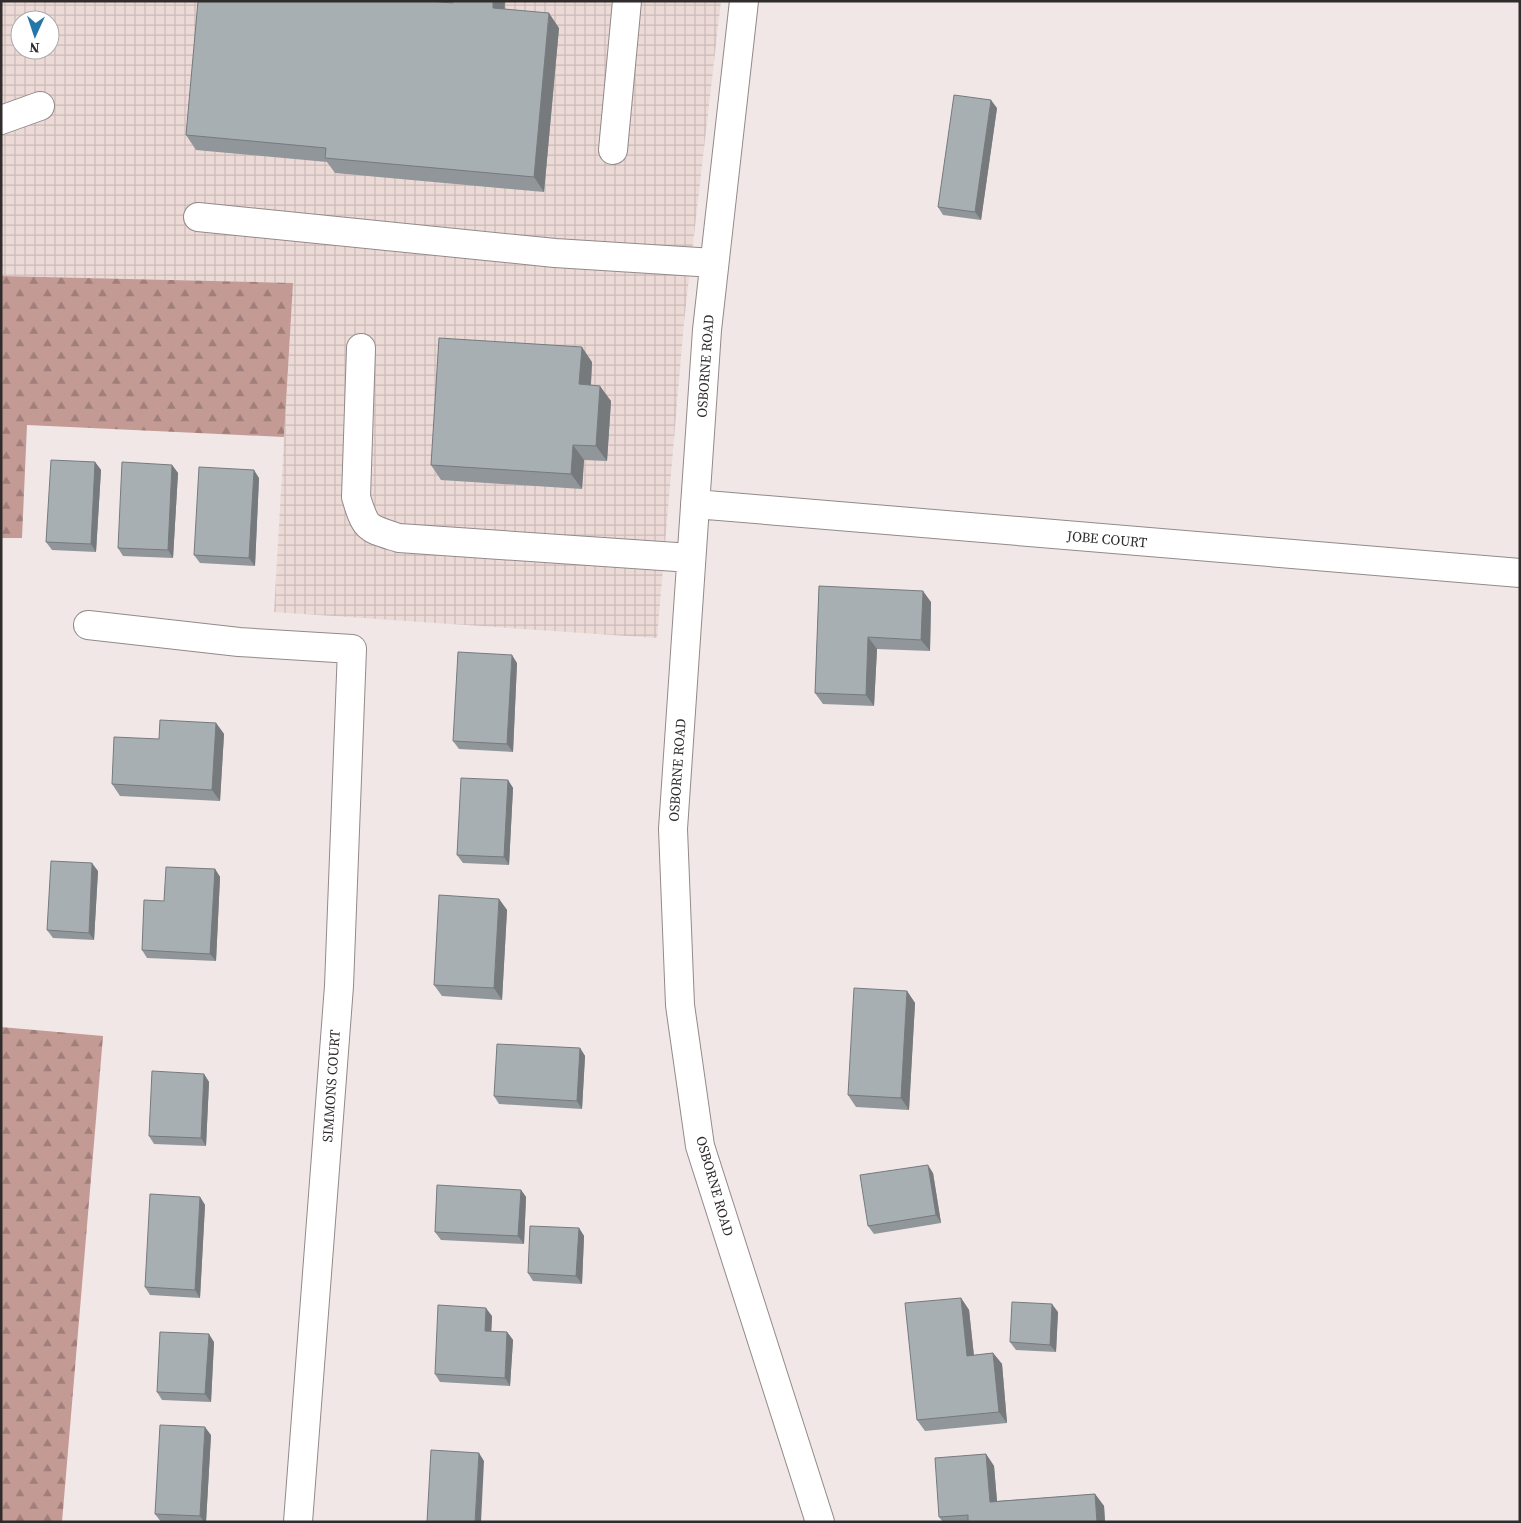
<svg xmlns="http://www.w3.org/2000/svg" width="1521" height="1523" font-family="'Source Serif 4',serif">
<style>
.industrial{fill:url(#industrial-grid);fill-rule:evenodd}
.forest{fill:url(#forest-firs)}
.lines{fill:none;stroke-linecap:round;stroke-linejoin:round}
.minor-casing{stroke:#928a89;stroke-width:30}
.minor{stroke:#fff;stroke-width:28}
.wall{fill:#90969a}
.shaded-wall{fill:#767a7d}
.building{fill:#a8afb3;stroke:#767a7d}
.labels{text-anchor:middle;stroke-width:4;stroke-linejoin:round;paint-order:stroke}
.street-label{font-size:14px;fill:#2f2c2b;stroke:#fff}
</style>
<defs>
<pattern id="industrial-grid" width="8" height="8" patternUnits="userSpaceOnUse" patternTransform="scale(1.25)"><rect width="8" height="8" fill="#ecdad7"/><path d="M0 4h8M4 0v8" fill="none" stroke="#cbbbb9"/></pattern>
<pattern id="forest-firs" width="22" height="20" patternUnits="userSpaceOnUse" patternTransform="scale(1.25)"><rect width="22" height="20" fill="#c49a95"/><path d="M5 1l3.5 6h-7zM16 11l3.5 6h-7z" fill="#a07e7a"/></pattern>
</defs>
<rect width="100%" height="100%" fill="#f0e7e6"/>
<!-- industrial -->
<path class="industrial" d="M1 1H721L684 322 657 638 274 612 293 283 1 276ZM20 20H50V50H20Z"/>
<!-- forest -->
<path class="forest" d="M1 276 293 283 284 437 27 425 22 538H1Z
M1 1027 103 1036 62 1522H1Z"/>
<g class="lines">
<defs>
<path id="minor" d="M744 1 707 330 673 829 680 1005 700 1146 820 1522
M1 120 40 106
M613 150 627 1
M198 217 555 253 714 263
M361 348 356 497C366 530 367 528 399 538L691 558
M695 504 1520 573
M88 625 239 642 352 649 339 986 298 1522"/>
</defs>
<!-- minor casing -->
<use href="#minor" class="minor-casing"/>
<!-- minor -->
<use href="#minor" class="minor"/>
</g>
<!-- wall -->
<path class="wall" d="M453 1H505V9L559 28 544 192 335 173 327 162 196 150 186 135 453 3Z
M997 108 981 220 943 215 938 207Z
M592 362 591 385 611 401 607 461 584 460 582 489 441 480 431 465Z
M95 462 101 470 96 552 52 550 46 542Z
M172 465 178 473 173 558 123 556 118 548Z
M259 478 255 566 200 563 194 555Z
M819 586 931 602 930 651 877 649 874 706 823 704 815 693Z
M517 663 513 752 459 749 453 741Z
M216 723 224 734 220 801 120 796 112 784 159 739Z
M508 780 513 788 509 865 463 863 457 855Z
M215 869 220 877 216 961 147 958 142 950Z
M98 871 94 940 53 938 47 930Z
M499 899 507 910 502 1000 442 996 434 985Z
M907 991 915 1003 909 1110 856 1107 848 1095Z
M580 1048 585 1056 582 1109 499 1104 494 1096Z
M204 1074 209 1082 206 1146 154 1144 149 1136Z
M933 1173 941 1223 874 1234 868 1226Z
M521 1190 526 1197 524 1244 441 1240 435 1232Z
M200 1197 205 1205 200 1298 150 1295 145 1287Z
M579 1228 584 1236 582 1284 533 1281 528 1273Z
M961 1298 969 1310 974 1355 993 1353 1002 1364 1007 1423 925 1431 917 1420Z
M1058 1312 1056 1352 1016 1350 1010 1342Z
M492 1316 491 1331 507 1332 513 1340 510 1386 440 1382 435 1374Z
M214 1342 211 1402 162 1400 157 1392Z
M211 1435 206 1522H161L155 1514Z
M986 1454 994 1466 997 1501 1095 1494 1104 1506 1105 1522H943L939 1517Z"/>
<!-- shaded-wall -->
<path class="shaded-wall" d="M493 1H505L503 23 493 8Z
M549 13 559 28 544 192 534 177Z
M991 100 997 108 981 220 975 212Z
M582 347 592 362 590 399 579 384Z
M600 386 611 401 607 461 596 446Z
M573 445 584 460 582 489 571 474Z
M95 462 101 470 96 552 91 544Z
M172 465 178 473 173 558 168 550Z
M254 470 259 478 255 566 249 558Z
M923 591 931 602 930 651 921 640Z
M868 637 877 649 874 706 866 695Z
M512 655 517 663 513 752 507 744Z
M216 723 224 734 220 801 212 790Z
M508 780 513 788 509 865 504 857Z
M92 863 98 871 94 940 89 933Z
M215 869 220 877 216 961 210 954Z
M499 899 507 910 502 1000 494 988Z
M907 991 915 1003 909 1110 901 1098Z
M580 1048 585 1056 582 1109 577 1101Z
M204 1074 209 1082 206 1146 201 1138Z
M928 1165 933 1173 941 1223 936 1215Z
M521 1190 526 1197 524 1244 518 1236Z
M200 1197 205 1205 200 1298 195 1290Z
M579 1228 584 1236 582 1284 576 1276Z
M961 1298 969 1310 975 1367 967 1356Z
M1052 1304 1058 1312 1056 1352 1050 1345Z
M486 1308 492 1316 491 1339 485 1331Z
M507 1332 513 1340 510 1386 505 1378Z
M209 1334 214 1342 211 1402 205 1394Z
M993 1353 1002 1364 1007 1423 999 1412Z
M205 1427 211 1435 206 1522H204L200 1516Z
M479 1453 484 1461 481 1522H475Z
M986 1454 994 1466 998 1513 990 1502Z
M1095 1494 1104 1506 1105 1522H1097Z"/>
<!-- building -->
<path class="building" d="M198 1H430L453 3V1H493V8L549 13 534 177 325 158 326 148 186 135Z
M954 95 991 100 975 212 938 207Z
M439 338 582 347 579 384 600 386 596 446 573 445 571 474 431 465Z
M51 460 95 462 91 544 46 542Z
M122 462 172 465 168 550 118 548Z
M199 467 254 470 249 558 194 555Z
M819 586 923 591 921 640 868 637 866 695 815 693Z
M458 652 512 655 507 744 453 741Z
M160 720 216 723 212 790 112 784 114 737 159 739Z
M461 778 508 780 504 857 457 855Z
M51 861 92 863 89 933 47 930Z
M166 867 215 869 210 954 142 950 144 900 164 901Z
M439 895 499 899 494 988 434 985Z
M854 988 907 991 901 1098 848 1095Z
M497 1044 580 1048 577 1101 494 1096Z
M152 1071 204 1074 201 1138 149 1136Z
M928 1165 936 1215 868 1226 860 1175Z
M437 1185 521 1190 518 1236 435 1232Z
M150 1194 200 1197 195 1290 145 1287Z
M530 1226 579 1228 576 1276 528 1273Z
M961 1298 967 1356 993 1353 999 1412 917 1420 905 1303Z
M1012 1302 1052 1304 1050 1345 1010 1342Z
M438 1305 486 1308 485 1331 507 1332 505 1378 435 1374Z
M160 1332 209 1334 205 1394 157 1392Z
M160 1425 205 1427 200 1516 155 1514Z
M431 1450 479 1453 475 1522H427Z
M986 1454 990 1502 1095 1494 1097 1522H968V1515L939 1517 935 1458Z"/>
<g class="labels">
<!-- street labels -->
<g class="street-label">
<text transform="translate(705 366) rotate(-86)" y="5">OSBORNE ROAD</text>
<text transform="translate(1107 539) rotate(5)" y="5">JOBE COURT</text>
<text transform="translate(677 770) rotate(-86)" y="5">OSBORNE ROAD</text>
<text transform="translate(331 1086) rotate(-86)" y="5">SIMMONS COURT</text>
<text transform="translate(715 1186) rotate(74)" y="5">OSBORNE ROAD</text>
</g>
</g>
<!-- border -->
<rect width="1521" height="1523" fill="none" stroke="#2f2c2b" stroke-width="5"/>
<!-- north arrow -->
<g transform="translate(35 35) rotate(183)"><circle r="24" fill="#ffffff" stroke="#acabaa"/>
<path d="M0-4L9 19L0 12L-9 19Z" fill="#2577a8"/>
<text y="-8" font-size="14" font-weight="bold" text-anchor="middle" fill="#2f2c2b">N</text>
</g>
</svg>
